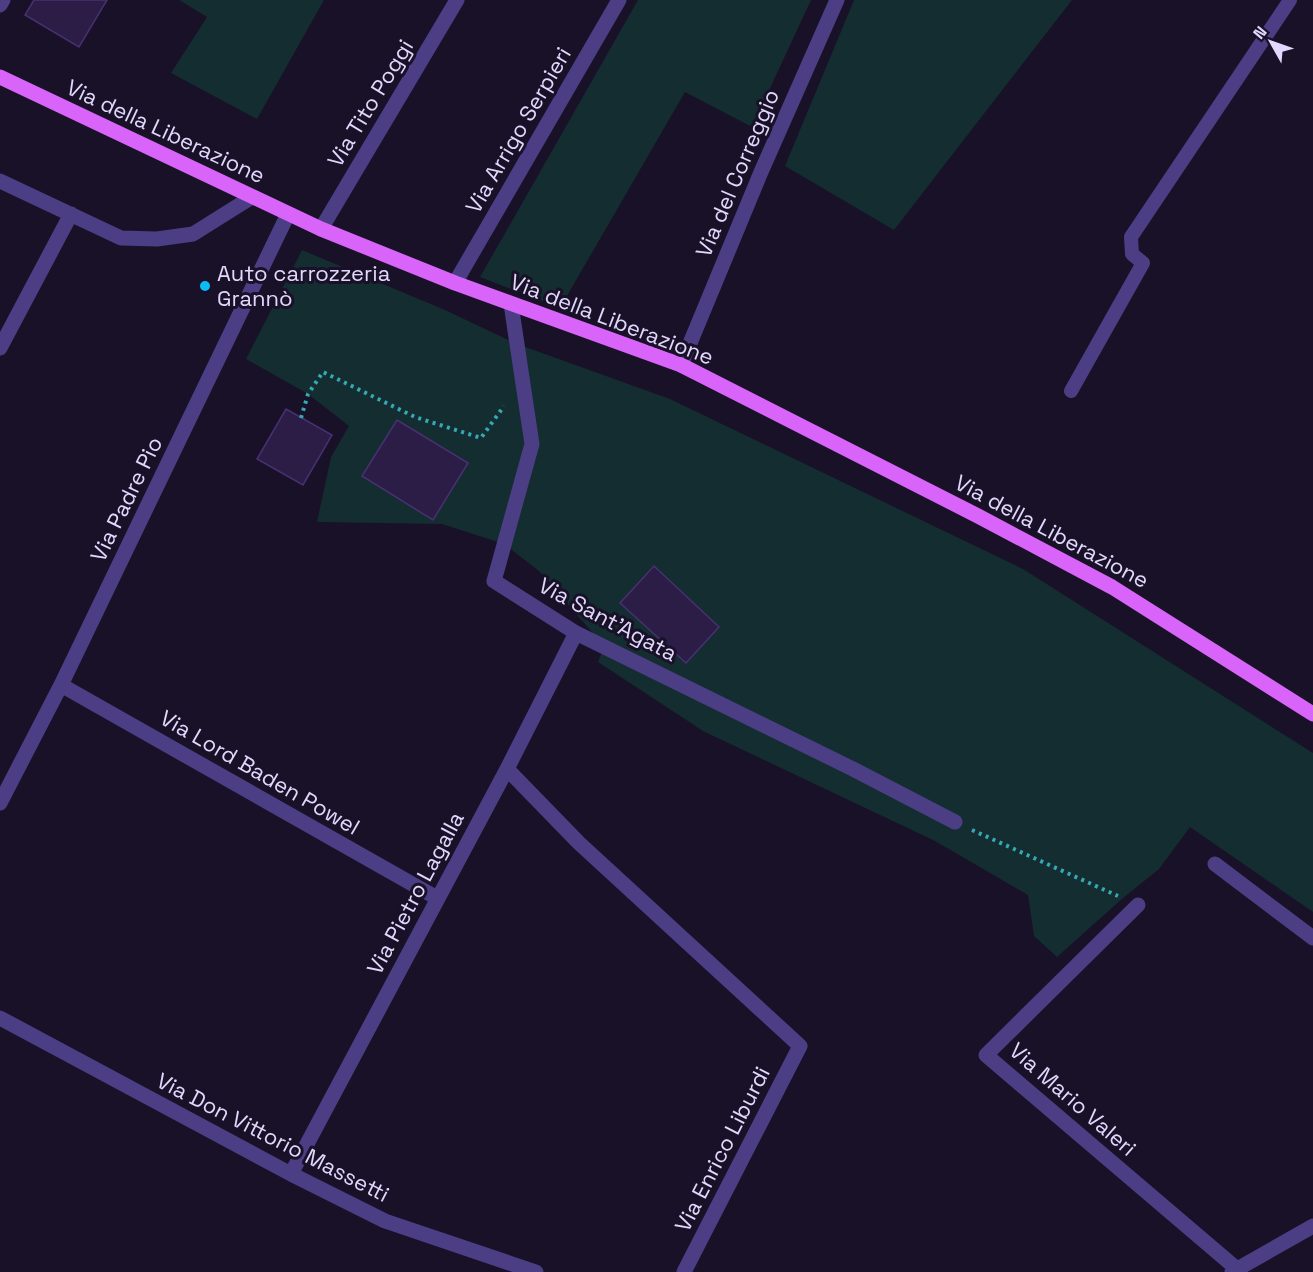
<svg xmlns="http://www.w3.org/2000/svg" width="1313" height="1272" font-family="'Space Grotesk',sans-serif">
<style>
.green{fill:#142d31}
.building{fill:#2c1d47;stroke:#483072;stroke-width:1.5}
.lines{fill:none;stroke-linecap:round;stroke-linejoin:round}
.path{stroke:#35a9b5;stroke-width:4;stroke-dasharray:3 4.5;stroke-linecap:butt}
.service{stroke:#4b3e84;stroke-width:14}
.minor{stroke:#4b3e84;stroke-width:15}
.primary{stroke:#d964f9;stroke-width:15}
.poi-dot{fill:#0cbaf6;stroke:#181127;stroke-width:2}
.labels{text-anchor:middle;stroke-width:6;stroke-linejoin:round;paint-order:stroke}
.street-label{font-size:22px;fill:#e2d8fd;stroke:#181127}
.poi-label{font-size:22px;fill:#e2d8fd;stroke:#181127;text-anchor:start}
</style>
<rect width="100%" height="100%" fill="#181127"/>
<!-- green -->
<path class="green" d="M179 0H324L257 119 171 73 207 17Z
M638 0H811L752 127 685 92 560 308 480 277Z
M854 0H1072L894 230 785 166Z
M302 250 445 310 517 344 670 399 1023 569 1313 753V912L1190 827 1159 869 1123 898 1057 957 1034 936 1028 895 935 841 703 731 598 662 604 646 539 571 504 544 442 524 317 522 331 457 349 426 308 394 246 359Z"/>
<!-- building -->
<path class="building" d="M34 0H107L79 47 25 15Z
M286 409 332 435 303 485 257 459Z
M397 420 468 463 433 520 362 476Z
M654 566 719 627 686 663 620 603Z"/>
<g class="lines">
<!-- path -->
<path class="path" d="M301 418 308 394 323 372 415 417 481 438 504 406
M972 830 1118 896"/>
<!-- service -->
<path class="service" d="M1071 391 1143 263 1132 254 1131 237 1290 0"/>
<!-- minor -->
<path class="minor" d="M0 5 3 0
M0 181 121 238 157 239 193 234 252 197
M321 229 457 0
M455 283 619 0
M511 304 532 444 494 581 576 633 853 769 955 822
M0 348 71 214
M681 365 761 172 837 0
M61 685 437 898
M507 769 579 843 800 1046 684 1272
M0 803 61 685 288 214
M1215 864 1313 938
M1138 905 986 1055 1237 1269
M0 1018 291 1174 385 1221 536 1272
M291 1174 507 769 576 633
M1232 1272 1313 1226"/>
<!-- primary -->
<path class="primary" d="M0 77 321 229 455 283 681 365 978 516 1112 587 1313 714"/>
</g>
<!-- markers -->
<circle class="poi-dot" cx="205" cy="286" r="6"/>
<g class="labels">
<!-- street labels -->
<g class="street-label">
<text transform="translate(370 103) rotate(-59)" y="8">Via Tito Poggi</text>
<text transform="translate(518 130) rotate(-60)" y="8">Via Arrigo Serpieri</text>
<text transform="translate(166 131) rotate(25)" y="8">Via della Liberazione</text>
<text transform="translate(737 173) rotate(-67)" y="8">Via del Correggio</text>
<text transform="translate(612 319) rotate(21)" y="8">Via della Liberazione</text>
<text transform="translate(126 499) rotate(-64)" y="8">Via Padre Pio</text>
<text transform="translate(1052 531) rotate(28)" y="8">Via della Liberazione</text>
<text transform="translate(608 619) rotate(28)" y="8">Via Sant'Agata</text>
<text transform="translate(260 772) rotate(30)" y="8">Via Lord Baden Powel</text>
<text transform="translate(415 893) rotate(-62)" y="8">Via Pietro Lagalla</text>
<text transform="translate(1073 1099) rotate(41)" y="8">Via Mario Valeri</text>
<text transform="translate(273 1137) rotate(27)" y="8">Via Don Vittorio Massetti</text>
<text transform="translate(722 1149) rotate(-63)" y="8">Via Enrico Liburdi</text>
</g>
<!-- poi labels -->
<g class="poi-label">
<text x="217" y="281">Auto carrozzeria<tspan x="217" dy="25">Grannò</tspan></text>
</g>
</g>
<!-- north arrow -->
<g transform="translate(1271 42) rotate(310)" stroke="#181127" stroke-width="4.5" paint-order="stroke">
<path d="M0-4.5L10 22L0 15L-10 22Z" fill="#e2d8fd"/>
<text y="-9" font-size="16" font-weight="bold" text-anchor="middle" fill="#e2d8fd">N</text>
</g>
</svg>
